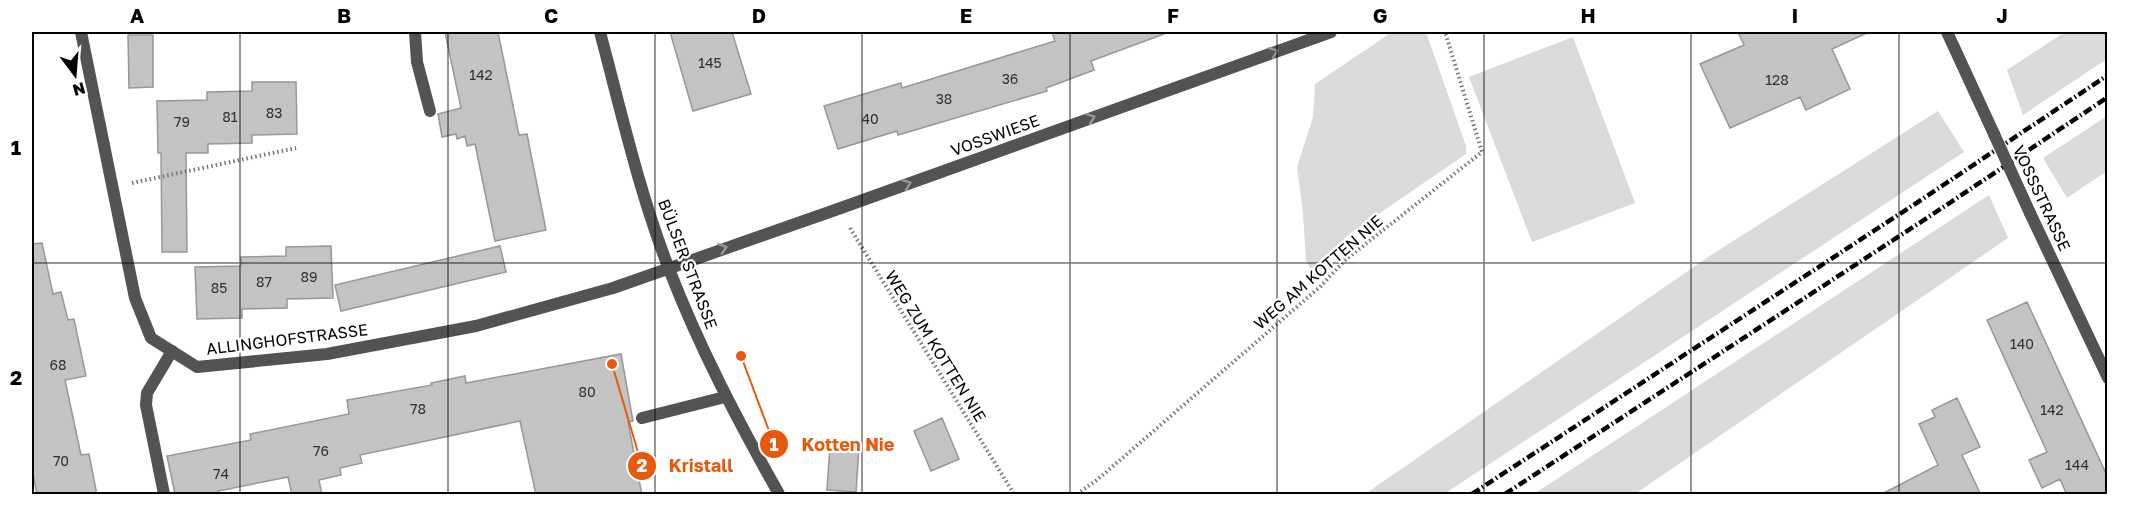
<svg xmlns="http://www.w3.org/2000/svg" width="2139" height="526" font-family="'Golos Text',sans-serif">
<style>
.green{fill:#dadada}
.building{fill:#c3c3c3;stroke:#979797;stroke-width:1.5}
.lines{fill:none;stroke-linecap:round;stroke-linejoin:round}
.path{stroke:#757575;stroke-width:4;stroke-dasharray:1.5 3;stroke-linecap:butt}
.lane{stroke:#535353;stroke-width:12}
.street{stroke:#535353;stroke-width:12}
.rail{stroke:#000;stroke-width:4.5;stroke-dasharray:9 3 1.5 3;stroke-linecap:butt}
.street-bridge{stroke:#535353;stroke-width:12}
.oneway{stroke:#989898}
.grid{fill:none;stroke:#000;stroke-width:1.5;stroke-opacity:0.55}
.labels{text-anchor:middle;stroke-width:4.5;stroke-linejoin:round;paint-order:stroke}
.number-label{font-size:14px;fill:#313131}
.street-label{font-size:16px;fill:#000;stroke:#fff}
.leader{fill:none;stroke:#e8590c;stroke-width:2}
.callout-dot{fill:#e8590c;stroke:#fff;stroke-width:2}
.mark-label{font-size:18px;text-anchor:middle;font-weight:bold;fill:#fff}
.callout-label{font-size:18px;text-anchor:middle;font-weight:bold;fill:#e8590c;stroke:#fff;stroke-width:4.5;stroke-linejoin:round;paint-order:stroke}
.neatline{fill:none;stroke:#000;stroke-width:2}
.grid-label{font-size:20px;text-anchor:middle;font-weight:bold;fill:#000}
</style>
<rect width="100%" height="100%" fill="#fff"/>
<!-- green -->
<path class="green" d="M1392 32H1426L1466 146V154L1348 235 1312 271 1306 261 1303 213 1297 167 1313 117 1315 84Z
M2065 32H2107V59L2023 115 2007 70Z
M1573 37 1635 203 1532 242 1469 77Z
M1938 111 1964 152 1444 494H1365L1711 255Z
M2107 116V171L2067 198 2043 158Z
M1989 195 2008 238 1635 494H1534Z"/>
<!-- building -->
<path class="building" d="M445 32H498L519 135 527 134 546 230 495 241 475 144 467 146 465 136 457 139 456 134 442 137 438 114 461 108Z
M670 32H732L751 94 693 111Z
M1052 32H1164V34L1091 61 1094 70 1046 88 1047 91 898 135 897 131 838 149 824 106 901 83 902 88 1055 41Z
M1738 32H1869L1832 49 1850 89 1806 110 1800 97 1730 128 1700 64 1744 45Z
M128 35H153V87L129 88Z
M252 82H296L297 134 252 135V143L208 144V153H186L187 252H162L161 153H158L157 101 207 100V92L252 91Z
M42 243 53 294 61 292 68 320 74 319 86 376 65 380 81 455 89 454 97 495H37L32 468V244Z
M331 246 333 298 287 299V308L242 309V318L197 319 195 267 241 266V257L286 256V247Z
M500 246 506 272 341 311 335 285Z
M2027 302 2108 478V495H2067L2060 479 2042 488 2029 460 2047 452 1987 320Z
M621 354 633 421 628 422 642 495H536L520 421 360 455 362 463 340 468 341 475 319 480 322 495H292L288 477 218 491 219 494H175L167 456 251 440 250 434 349 414 347 400 432 385 431 383 465 376 466 383Z
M1957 398 1980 447 1962 455 1981 495H1880L1938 465 1919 424 1935 417 1932 410Z
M942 418 959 459 931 471 914 431Z
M830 445 859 447 856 492 827 490Z"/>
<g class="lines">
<!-- path -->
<path class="path" d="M132 183 296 148
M850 228 1014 494
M1077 494 1097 480 1321 286 1344 261 1482 152 1445 32"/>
<!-- lane -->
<path class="lane" d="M415 32 417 62 430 111
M642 418 725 397
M164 494 146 405 147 393 172 351"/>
<!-- street -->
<path class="street" d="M81 32 135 298 151 338 197 367 327 354 476 326 613 288 838 209 1331 32
M600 32C621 111 639 192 669 269 699 347 738 421 779 494
M1947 32 1994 134
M2030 213 2108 378"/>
<!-- rail -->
<path class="rail" d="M1472 494 1921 200 2108 75
M1505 494 1930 216 2108 97"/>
<!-- street-bridge -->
<path class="street-bridge" d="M1994 134 2030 213"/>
</g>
<!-- one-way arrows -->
<defs><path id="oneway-chevron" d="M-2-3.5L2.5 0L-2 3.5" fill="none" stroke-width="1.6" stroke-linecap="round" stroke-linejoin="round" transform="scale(1.5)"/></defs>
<g class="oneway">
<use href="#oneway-chevron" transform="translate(1274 52) rotate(-20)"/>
<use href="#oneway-chevron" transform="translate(1091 118) rotate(-20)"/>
<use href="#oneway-chevron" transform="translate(907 184) rotate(-20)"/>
<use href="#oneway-chevron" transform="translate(723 248) rotate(-19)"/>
</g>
<!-- grid -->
<path class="grid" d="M240 32V494M448 32V494M655 32V494M862 32V494M1070 32V494M1277 32V494M1484 32V494M1691 32V494M1899 32V494M32 263H2108"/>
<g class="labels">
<!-- number labels -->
<g class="number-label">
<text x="710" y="68">145</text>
<text x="481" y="80">142</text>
<text x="1010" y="84">36</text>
<text x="1777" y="85">128</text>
<text x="944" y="104">38</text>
<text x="274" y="118">83</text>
<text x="230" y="122">81</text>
<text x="870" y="124">40</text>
<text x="182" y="127">79</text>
<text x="309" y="282">89</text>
<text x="264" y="287">87</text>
<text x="219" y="293">85</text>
<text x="2022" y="349">140</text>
<text x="58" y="370">68</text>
<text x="587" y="397">80</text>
<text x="418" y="414">78</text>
<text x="2052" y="415">142</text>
<text x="321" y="456">76</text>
<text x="61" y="466">70</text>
<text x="2077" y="470">144</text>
<text x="221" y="479">74</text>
</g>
<!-- street labels -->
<g class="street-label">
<text transform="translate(995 135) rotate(-20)" y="6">VOSSWIESE</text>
<text transform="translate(2042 198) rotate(65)" y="6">VOSSSTRASSE</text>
<text transform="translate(688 264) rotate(69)" y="6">BÜLSER STRASSE</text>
<text transform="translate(1318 272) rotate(-41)" y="6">WEG AM KOTTEN NIE</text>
<text transform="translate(287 339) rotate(-7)" y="6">ALLINGHOFSTRASSE</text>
<text transform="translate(936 346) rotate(58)" y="6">WEG ZUM KOTTEN NIE</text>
</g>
</g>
<!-- callouts -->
<path class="leader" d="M741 356L774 444M612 364L642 466"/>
<g class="callout-dot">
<circle cx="741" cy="356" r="6"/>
<circle cx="612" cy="364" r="6"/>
<circle cx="774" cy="444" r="15"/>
<circle cx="642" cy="466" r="15"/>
</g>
<g class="mark-label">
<text x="774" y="451">1</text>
<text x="642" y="472">2</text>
</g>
<g class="callout-label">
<text x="848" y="451">Kotten Nie</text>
<text x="701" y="472">Kristall</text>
</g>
<!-- border -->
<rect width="2139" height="526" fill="none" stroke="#ffffff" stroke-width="66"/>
<!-- north arrow -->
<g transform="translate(75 75) rotate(164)" stroke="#ffffff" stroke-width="4.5" paint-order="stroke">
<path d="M0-4.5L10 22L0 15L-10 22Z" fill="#000000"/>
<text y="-9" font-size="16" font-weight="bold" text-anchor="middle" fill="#000000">N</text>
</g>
<rect x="33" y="33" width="2073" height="460" class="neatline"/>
<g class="grid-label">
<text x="137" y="23">A</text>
<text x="344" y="23">B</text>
<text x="551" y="23">C</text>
<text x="759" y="23">D</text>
<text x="966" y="23">E</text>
<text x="1173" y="23">F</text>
<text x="1380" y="23">G</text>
<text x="1588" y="23">H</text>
<text x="1795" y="23">I</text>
<text x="2002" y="23">J</text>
<text x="16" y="155">1</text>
<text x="16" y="385">2</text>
</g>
</svg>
